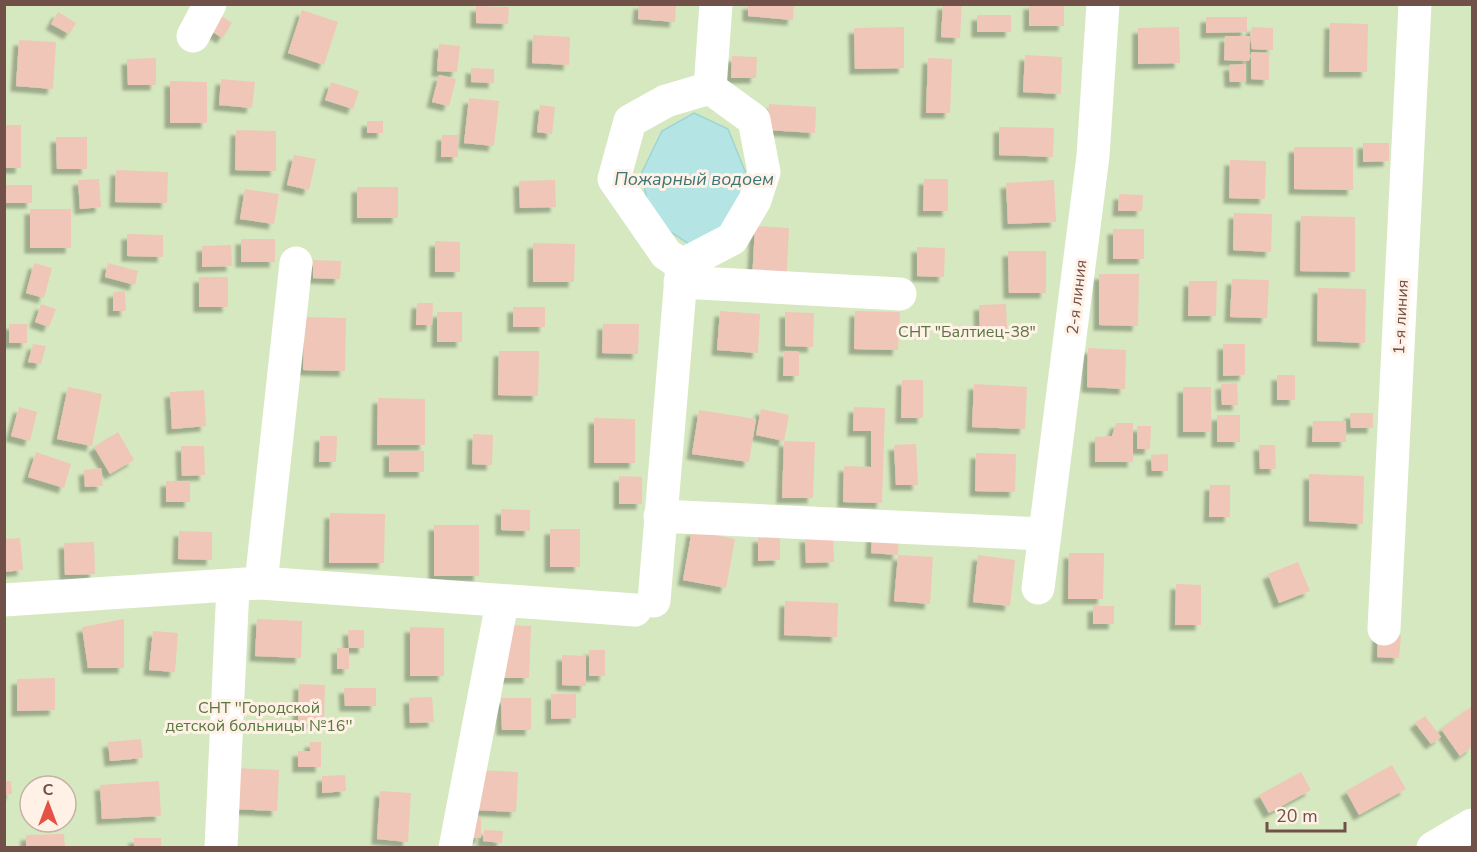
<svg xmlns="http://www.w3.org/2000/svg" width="1477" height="852" font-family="'Nunito Sans',sans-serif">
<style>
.green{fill:#d6e8bf;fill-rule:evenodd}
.water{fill:#b5e4e4;stroke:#9cd5d5;stroke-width:1.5}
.building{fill:#f0c6b8;filter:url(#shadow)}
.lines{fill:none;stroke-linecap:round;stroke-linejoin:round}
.minor{stroke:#fff;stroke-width:33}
.labels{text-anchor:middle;stroke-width:6;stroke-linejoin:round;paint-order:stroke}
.street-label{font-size:16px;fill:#715048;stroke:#fff1e5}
.park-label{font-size:16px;fill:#597741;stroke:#fff1e5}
.water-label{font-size:18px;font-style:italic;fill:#3c7677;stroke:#fff1e5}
</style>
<defs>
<filter id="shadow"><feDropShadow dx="-5.5" dy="5.5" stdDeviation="1.5" flood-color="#0004"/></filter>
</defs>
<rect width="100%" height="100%" fill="#fbece0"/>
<!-- green -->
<path class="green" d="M5 5H1472V847L5 848ZM30 786H66V822H30Z"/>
<!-- water -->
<path class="water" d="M694 113 728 129 749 181 729 230 689 244 652 220 641 174 662 131Z"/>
<!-- building -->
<path class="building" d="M639 4H676L675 22 638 19Z
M748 4H794L793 20 748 16Z
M943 4H962L960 38 941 37Z
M1029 4H1064V26H1029Z
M476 6 509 7 508 24 476 23Z
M302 10 338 22 324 65 288 53Z
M58 12 76 23 69 34 51 24Z
M217 13 232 23 222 38 207 28Z
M977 15H1011V32H977Z
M1206 17H1247V32L1206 33Z
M1330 23 1368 24 1367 72H1329Z
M904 27V68L855 69 854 28Z
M1179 27 1180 63 1138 64V28Z
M1252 27 1273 28V50L1252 49 1250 36 1249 61 1224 60 1225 36H1250Z
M533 35 570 37 569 65 532 63Z
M19 40 56 42 53 89 16 86Z
M439 44 460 46 457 72 437 71Z
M1251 52 1269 53V80L1251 79Z
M1025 55 1062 57 1061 94 1023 92Z
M732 56 757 57 756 78H731Z
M156 58V85H128L127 59Z
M928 58 952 59 950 113H926Z
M1246 64V82H1230L1229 65Z
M471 68 494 69V83L471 82Z
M439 75 456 79 449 106 432 102Z
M221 79 255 82 252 108 219 105Z
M170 81 207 82V123H170Z
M331 82 359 91 353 109 325 100Z
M469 98 499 101 494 146 464 143Z
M769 104 816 107 815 133 767 130Z
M540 105 555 107 552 134 537 132Z
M367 121H383V133H367Z
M4 125H21V168H4Z
M999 127 1054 128 1053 157 999 155Z
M236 130 276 131V171L235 170Z
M442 135H458V157H441Z
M56 137H87V169H57Z
M1363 143H1389V161L1363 162Z
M1294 147H1353V190L1294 189Z
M294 155 316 159 309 190 287 185Z
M1230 160 1266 161 1265 199 1229 198Z
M116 170 168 172 167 203 115 202Z
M99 179 101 207 80 209 78 180Z
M924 179H948V211H923Z
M555 180 556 207 520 208 519 181Z
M1054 180 1056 222 1008 224 1006 183Z
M4 185H32V203H4Z
M357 187H398V218H357Z
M245 189 279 194 274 224 240 219Z
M1119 194 1143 195 1142 211H1118Z
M30 209H71V248H30Z
M1234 213 1272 214 1271 252 1233 250Z
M1301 216 1355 217V272L1300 271Z
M755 226 789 228 786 284 752 282Z
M1113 229H1144V259H1113Z
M127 234 163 235V257L127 256Z
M241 239H275V262H241Z
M435 241 460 242V272H435Z
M533 243 575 244 574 282H533Z
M231 245 232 266 202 267V246Z
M917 247 945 248 944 277 917 276Z
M1008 251H1046V293H1009Z
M313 260 341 261 340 279 313 278Z
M34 263 52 268 44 298 26 293Z
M108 263 138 271 135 285 105 277Z
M1099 274H1139L1138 326 1099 325Z
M199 277H228V307H199Z
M1232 279 1269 280 1267 318 1230 317Z
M1189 281H1217L1216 316H1188Z
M1318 288 1366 289 1365 343 1317 341Z
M125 291 126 311H113V292Z
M417 303H433L432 325H416Z
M41 304 56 309 49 327 35 322Z
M1006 304 1007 330 980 331 979 305Z
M513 307H545V327H513Z
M720 311 760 314 758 353 717 350Z
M855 311 900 312 898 350 854 349Z
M437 312H462V342H437Z
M785 312 814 313 813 347 785 346Z
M305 317 346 318 345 371 303 370Z
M9 324H27V343H9Z
M603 324H639L638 354 602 353Z
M33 344 46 346 41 364 28 362Z
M1223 344H1245V375L1223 376Z
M1088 348 1126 350 1125 389 1087 387Z
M499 351H539L538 396 498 395Z
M784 351 799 352V376H783Z
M1277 375H1295V400H1277Z
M902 380H923V418H901Z
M1237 383 1238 405H1222L1221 384Z
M974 384 1027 387 1025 429 972 427Z
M68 387 102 394 92 446 57 439Z
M1183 387H1211V432H1183Z
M204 390 206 426 172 429 170 392Z
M378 398 425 399V445H377Z
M19 407 37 412 30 441 11 436Z
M854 407 885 408 882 503 843 502 844 466 871 467V431H853Z
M761 409 789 415 784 441 756 435Z
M699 410 756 419 749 462 692 454Z
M1350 413H1373V428H1351Z
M1217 415H1240V442H1217Z
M594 418 635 419V463H594Z
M1313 421H1346V442H1312Z
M1116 423H1133V462H1095V437L1112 436Z
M1137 426H1151L1150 449H1137Z
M118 432 134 460 110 474 94 447Z
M473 434 493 435 492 465 472 464Z
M320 436H337L336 462H319Z
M784 441 815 442 813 498H782Z
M916 444 918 485H896L894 445Z
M1259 445H1275L1276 469H1260Z
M181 446H204L205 475 182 476Z
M389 451H424V472H389Z
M36 452 71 464 64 488 28 477Z
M976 453 1016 454 1015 492 975 491Z
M1168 454V471H1152L1151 455Z
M101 468 103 486 85 487 84 470Z
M1309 474 1364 476 1363 524 1309 521Z
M619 476 642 477V504H619Z
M166 481H190V502H166Z
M1210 485H1230V517H1209Z
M501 509 530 510V531L501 530Z
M330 513 385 514 384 563H329Z
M434 525H479V576H434Z
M550 529H580V567H550Z
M692 530 735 539 726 588 683 580Z
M179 531 212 532V560L178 559Z
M872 533 899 534 898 555 871 553Z
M758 537H780V560L758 561Z
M805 537H833L834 562 806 563Z
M20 538 23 570 4 572V539Z
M94 542 95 574 65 575 64 543Z
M1069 553H1104L1103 599H1068Z
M898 555 933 557 930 604 894 601Z
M978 555 1015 560 1010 606 973 602Z
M1298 562 1310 591 1279 603 1268 574Z
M1176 584 1201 585V625H1175Z
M785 601 838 603 837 637 784 635Z
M1093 606H1114V624H1093Z
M124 619V668H88L82 627Z
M257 619 302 621 301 658 255 656Z
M505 625 531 626 529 678H503Z
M410 627 444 628V676H410Z
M348 630H364V648H349Z
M153 631 178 633 175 672 149 670Z
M1378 634 1401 635 1399 658 1377 657Z
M337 648H349V669H337Z
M589 650H605V676H589Z
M562 655 586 656V686L562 685Z
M55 678V710L17 711V679Z
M299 684 325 685 324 724 298 723Z
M344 688H376V706H345Z
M551 694H576V718L551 719Z
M432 697 434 722 410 723 409 698Z
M501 698H531V730H502Z
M1472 706V747L1460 756 1441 729Z
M1425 716 1441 737 1431 744 1415 723Z
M141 739 143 758 110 761 108 742Z
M310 742H321V767H298V751H310Z
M1392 765 1406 789 1359 815 1346 791Z
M236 768 279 770 277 811 234 809Z
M476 770 518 772 516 812 474 810Z
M1301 772 1311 790 1269 813 1259 795Z
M345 775 346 791 322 793V776Z
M4 781H11L12 794 4 795Z
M159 781 161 816 102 819 100 785Z
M380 791 411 793 408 842 377 839Z
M467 817H481V838L466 837Z
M484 830 503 831 502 843 483 841Z
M64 834 65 848H26V835Z
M134 838H161V848H134Z"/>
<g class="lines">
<!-- minor -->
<path class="minor" d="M193 36 210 4
M710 88 754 120 764 172 755 200 732 239 682 265 666 254 614 179 630 121 666 101Z
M710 88 716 4
M680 282 900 294
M660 516 1045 534
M261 583 296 263
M1038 588 1093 156 1103 4
M4 600 261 583 635 610
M654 601 682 265
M1384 629 1415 4
M221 848 233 586
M455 848 502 603
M1433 848 1472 825"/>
</g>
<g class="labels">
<!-- street labels -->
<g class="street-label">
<text transform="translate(1076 297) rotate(-83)" y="6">2-я линия</text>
<text transform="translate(1400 317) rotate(-87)" y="6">1-я линия</text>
</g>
<!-- park labels -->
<g class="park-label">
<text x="967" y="337">СНТ "Балтиец-38"</text>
<text x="259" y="713">СНТ ''Городской<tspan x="259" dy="18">детской больницы №16''</tspan></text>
</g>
<!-- water labels -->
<g class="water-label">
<text x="694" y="185">Пожарный водоем</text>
</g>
</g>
<!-- border -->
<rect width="1477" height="852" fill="none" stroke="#715048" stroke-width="12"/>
<!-- north arrow -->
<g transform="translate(48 804)"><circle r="28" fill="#fff1e5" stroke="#c6b1a6" stroke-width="1.5"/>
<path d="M0-4.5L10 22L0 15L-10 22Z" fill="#e45246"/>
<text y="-9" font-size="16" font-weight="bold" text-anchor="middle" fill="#715048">С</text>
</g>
<!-- scale -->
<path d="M1267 822v9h78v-9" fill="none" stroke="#715048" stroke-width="3"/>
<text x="1276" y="822" font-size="18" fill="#715048" stroke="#fff1e5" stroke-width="4.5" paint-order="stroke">20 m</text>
</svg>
